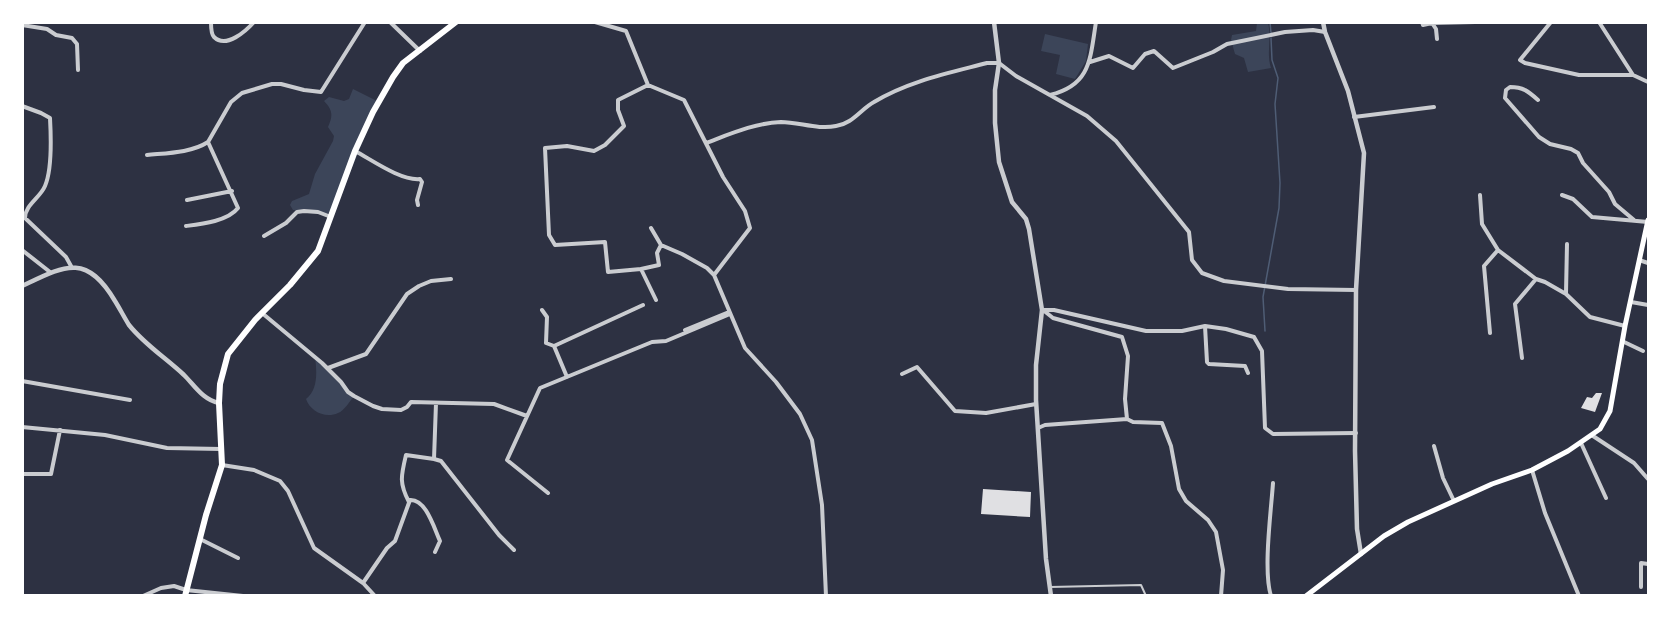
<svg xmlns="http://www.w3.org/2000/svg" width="1671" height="618" font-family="'IBM Plex Serif',serif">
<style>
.green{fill:#3c4559}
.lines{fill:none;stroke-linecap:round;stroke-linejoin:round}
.stream{stroke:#4f5d75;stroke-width:1.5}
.building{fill:#e0e0e3}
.service{stroke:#caccd0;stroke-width:2}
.minor{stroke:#caccd0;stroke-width:4}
.tertiary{stroke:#caccd0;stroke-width:4.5}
.secondary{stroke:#fff;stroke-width:5}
.primary{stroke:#fff;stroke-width:6}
</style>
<rect width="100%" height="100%" fill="#2d3142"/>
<!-- green -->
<path class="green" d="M1257 23H1268C1272 38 1266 53 1271 68L1248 72 1244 58 1235 54 1231 40 1232 35 1256 31Z
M1045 34 1088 44 1086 61 1075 79 1056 74 1060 55 1041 51Z
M353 89 379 102 333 214 293 210 290 205 292 201 309 194 315 174 333 141 334 136 328 127C333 116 333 110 324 101L329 97 344 101 349 99Z
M315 357 348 392 354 396C350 401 344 411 338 413 325 419 310 411 306 399 318 390 317 372 315 357Z"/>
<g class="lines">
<!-- stream -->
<path class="stream" d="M1270 22 1271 33
M1265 331 1263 297 1279 208 1280 183 1275 104 1278 78 1272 60 1271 38"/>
</g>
<!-- building -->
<path class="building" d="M1596 393H1602L1595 412 1581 408 1587 397 1592 398Z
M983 489 1031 492 1030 517 981 514Z"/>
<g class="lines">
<!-- service -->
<path class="service" d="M1050 587 1141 585 1146 596"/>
<!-- minor -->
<path class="minor" d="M211 22C211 27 211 34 214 37 226 49 246 31 254 22
M390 22 420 51
M595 22 626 31 648 85 684 100 723 177 745 211 750 228 714 275 745 348 776 382 800 414 812 440 822 505 826 596
M1422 22 1423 25 1432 23 1436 29 1437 39
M1551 22 1520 60 1525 63 1579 75H1633
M1599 22 1633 75 1648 82
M1432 23 1475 22
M22 25 47 29 56 35 72 38 77 44 78 70
M1090 62 1109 56 1133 68 1145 54 1154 51 1173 68 1213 52 1227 44 1285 32 1313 30 1325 32
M648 85 618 100V110L624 126 605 145 594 151 567 146 545 148 549 235 555 245 605 242 608 272 641 269 656 300
M1050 95C1091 85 1090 59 1096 22
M1538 100C1528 91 1523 87 1510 87L1506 90 1505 98 1539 137 1550 144 1571 149 1578 153 1583 163 1609 192 1615 204 1634 220
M22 106 41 113 50 118C51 136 52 170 45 186 40 198 25 205 25 218L66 257 71 266
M1354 117 1434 107
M706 143C730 134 755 123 781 122 799 122 818 130 836 126 852 124 861 109 874 102 909 81 949 73 987 63H999L1016 76 1087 116 1116 141 1189 232 1192 260 1202 273 1224 281 1288 289 1356 290
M355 151C372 160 401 181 420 179L422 182 417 200 418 205
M147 155C167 153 191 153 208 142L231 102 242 93 272 84H281L304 90 321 92 365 22
M1480 195 1482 224 1498 250 1536 279 1545 282 1566 294 1590 317 1625 326
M1562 195 1573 199 1592 217 1648 222
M187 200 232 191
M186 226C202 224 228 221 238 208L208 142
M651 228 661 245 682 254 707 268 714 275
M264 236 286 223 297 212 304 211 318 212 331 217
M22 250 50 272
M1639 260 1648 263
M641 269 659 265 657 253 661 245
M1566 293 1567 244
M1631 302 1648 305
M542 310 547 317 546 343 554 346
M1042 310H1054L1146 331H1182L1205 326 1226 329 1254 337 1262 351 1265 428 1273 434 1356 433
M1043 310 1053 318 1122 337 1128 356 1125 399 1127 419 1133 422 1162 423 1171 446 1179 489 1186 501 1208 520 1216 532 1223 570 1221 596
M262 313 322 363 341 382 348 392 354 396 373 406 382 409 401 410 407 407 411 402 494 404 527 416
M1205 326 1207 362 1209 364 1245 366 1248 373
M685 330 729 312
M1490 333 1484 266 1498 250
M1622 341 1643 351
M1522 358 1515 304 1536 279
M328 368 366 354 407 294 419 286 431 281 451 279
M902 374 917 367 955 411 986 413 1036 404
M567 377 554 346 643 305
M22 381 130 400
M436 403 434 459 441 461 499 535 514 550
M22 427 105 435 167 448 221 449
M1038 428 1045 425 1127 419
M1593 436 1634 463 1648 479
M1581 443 1606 498
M1434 446 1443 478 1454 501
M222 465 254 470 280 481 288 491 314 548 363 583 375 596
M1532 470 1545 513 1579 596
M22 474H51L60 430
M548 493 507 460 540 388 652 342 666 341 730 314
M409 502C399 483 401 476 406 455L434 459
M200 539 238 558
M363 583 387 548 395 541 410 500C426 499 434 528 440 541L435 552
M1641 587V563L1648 564
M143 596 161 588 174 586 186 590 243 596
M1271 596C1263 571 1271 512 1273 483"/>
<!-- tertiary -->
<path class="tertiary" d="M994 22 999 63 995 90V123L999 162 1012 202 1026 219 1029 229 1042 310 1036 365V400L1046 559 1051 596
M1323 22 1325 32 1348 91 1364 153 1356 290 1355 451 1357 529 1361 554
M22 286C64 266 86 252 115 301 120 309 124 317 129 325 145 345 166 358 184 375 195 386 203 400 219 403"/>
<!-- secondary -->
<path class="secondary" d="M1306 596 1384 536 1408 522 1492 484 1532 470 1568 451 1600 429 1610 411 1625 326 1648 220"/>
<!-- primary -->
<path class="primary" d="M185 596 206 515 222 465 219 403 220 384 228 354 255 320 290 285 318 251 355 151 373 112 393 77 403 63 456 22"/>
</g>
<!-- border -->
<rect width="1671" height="618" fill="none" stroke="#ffffff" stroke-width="48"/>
</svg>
